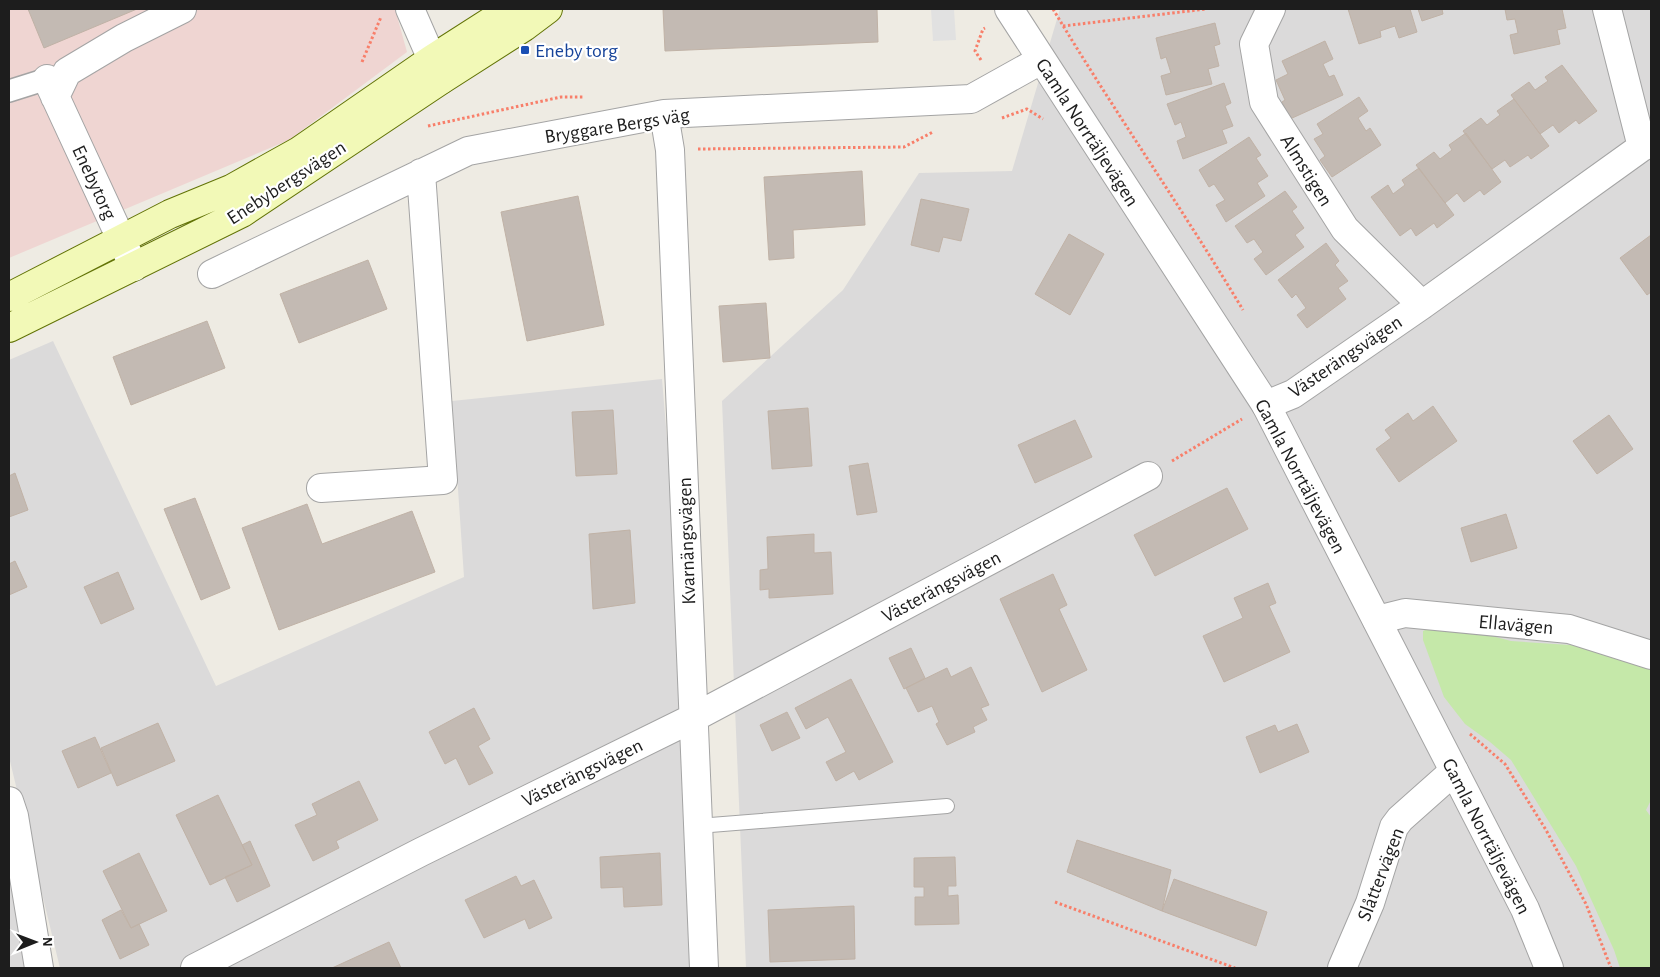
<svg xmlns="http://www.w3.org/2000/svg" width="1660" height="977" font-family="'Alegreya Sans',sans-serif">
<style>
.residential{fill:#dbdada}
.commercial{fill:#efd5d2}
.grass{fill:#c5e8a9}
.parking{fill:#e1e1e1}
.building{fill:#c3bab3;stroke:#c0b2a6}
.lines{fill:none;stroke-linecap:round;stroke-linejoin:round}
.service-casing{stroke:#a4a4a4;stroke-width:16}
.pedestrian-casing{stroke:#a4a4a4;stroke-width:24}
.minor-casing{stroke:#a4a4a4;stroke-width:30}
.tertiary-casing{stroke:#a4a4a4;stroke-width:30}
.secondary-casing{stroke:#627306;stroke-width:30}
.path{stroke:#f87f6a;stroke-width:3;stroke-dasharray:2.5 2.5;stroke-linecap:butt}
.service{stroke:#fff;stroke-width:14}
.pedestrian{stroke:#fff;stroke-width:21}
.minor{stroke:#fff;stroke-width:28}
.tertiary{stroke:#fff;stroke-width:28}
.secondary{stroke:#f2f9b7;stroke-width:28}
.transit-dot{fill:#1a4fb4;stroke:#fff;stroke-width:2}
.labels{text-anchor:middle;stroke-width:4.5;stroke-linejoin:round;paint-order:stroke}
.transit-label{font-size:20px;fill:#164399;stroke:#fff;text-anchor:start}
.street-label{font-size:20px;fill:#1d1d1d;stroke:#fff}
</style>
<rect width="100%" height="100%" fill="#eeebe3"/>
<!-- residential -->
<path class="residential" d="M1060 9H1651V968H746L722 401 843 290 919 173 1012 171Z
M53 341 216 686 464 577 452 401 662 379 711 968H60L9 757V360Z
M9 871 27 968H9Z"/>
<!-- commercial -->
<path class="commercial" d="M9 9H395L407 52 289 140 9 258Z"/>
<!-- grass -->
<path class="grass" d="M1432 627 1469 630 1511 641 1585 646 1651 667V800L1646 810 1651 817V968H1620L1614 950 1576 866 1511 760 1490 742 1465 724 1444 697 1423 640V631Z"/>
<!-- parking -->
<path class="parking" d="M931 9H954L956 40 933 41Z"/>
<!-- building -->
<path class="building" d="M28 9H137L44 48Z
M663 9H877L878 42 665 51Z
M1348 9H1410L1417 32 1399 38 1395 26 1380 31 1381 37 1359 44Z
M1418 9H1442L1443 14 1422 21Z
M1505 9H1562L1566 28 1557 30 1560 44 1514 54 1510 35 1518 33 1515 19 1507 20Z
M1215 23 1220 44 1214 46 1219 66 1208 69 1212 84 1166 95 1161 76 1171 73 1166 57 1161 59 1156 38Z
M1325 41 1333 59 1323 64 1329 77 1334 75 1343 95 1290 119 1282 102 1285 100 1276 80 1288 74 1282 61Z
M1562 65 1597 111 1579 124 1576 120 1559 133 1553 125 1540 134 1511 95 1529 82 1535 90 1548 81 1545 77Z
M1224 83 1231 103 1225 106 1233 126 1222 130 1227 143 1183 159 1177 141 1186 137 1181 122 1175 125 1167 104Z
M1359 97 1368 111 1358 118 1366 131 1370 128 1381 145 1332 177 1320 160 1325 156 1314 139 1323 134 1317 124Z
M1514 99 1549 146 1531 159 1528 155 1510 167 1505 160 1492 169 1463 131 1481 118 1487 125 1500 115 1497 111Z
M1466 133 1501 182 1484 195 1480 190 1464 202 1457 193 1445 203 1416 165 1434 152 1440 159 1452 150 1449 145Z
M1249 137 1261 155 1256 158 1268 176 1257 183 1265 196 1226 222 1216 205 1225 200 1214 184 1209 187 1199 170Z
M1419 168 1454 215 1437 228 1434 223 1416 236 1411 228 1400 236 1371 197 1388 185 1393 194 1405 185 1402 180Z
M862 171 865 225 793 230 794 258 769 260 764 177Z
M1285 191 1297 207 1292 211 1304 228 1295 235 1304 247 1266 275 1254 259 1263 252 1254 239 1247 243 1235 226Z
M578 196 604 325 527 341 501 212Z
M921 199 969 209 961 241 943 237 939 252 911 245Z
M1069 234 1104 254 1070 315 1035 294Z
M1651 235V292L1647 295 1620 258Z
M1326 243 1339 261 1335 265 1348 281 1338 288 1346 299 1307 328 1297 315 1306 308 1296 294 1292 298 1278 280Z
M368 260 387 309 299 343 280 294Z
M766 303 770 358 723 362 719 306Z
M207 321 225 368 131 405 113 357Z
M1433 406 1457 441 1399 482 1376 449 1391 438 1385 430 1408 413 1413 421Z
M808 408 812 466 772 469 768 411Z
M613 410 617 474 576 476 572 412Z
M1609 415 1633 449 1597 474 1573 441Z
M1075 420 1092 457 1035 483 1018 445Z
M868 463 877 512 857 515 849 466Z
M15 473 28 510 9 517V476Z
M1227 488 1248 529 1155 576 1134 535Z
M195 498 230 588 201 600 164 509Z
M307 504 322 544 412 511 435 572 279 630 242 528Z
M1506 514 1517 548 1471 562 1461 528Z
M630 530 635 603 593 609 589 534Z
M814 534V553L831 552 833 594 769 598V589L760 590V570L768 569 767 537Z
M15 561 27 587 9 595V564Z
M118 572 134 609 101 624 84 587Z
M1053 574 1067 605 1059 609 1087 670 1042 692 1000 599Z
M1268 583 1276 603 1269 606 1290 652 1224 682 1203 636 1243 618 1234 598Z
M911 648 925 678 904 689 889 658Z
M971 667 989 705 981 708 987 720 973 727 975 732 947 745 936 724 939 722 932 706 918 712 906 688 947 668 951 677Z
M851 679 893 762 859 780 854 771 836 781 826 762 846 752 828 717 806 729 795 708Z
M474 708 490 739 478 746 493 773 469 785 456 758 445 764 429 732Z
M787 712 800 738 772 751 760 725Z
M158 723 175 761 117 786 101 748Z
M1297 724 1309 752 1260 773 1246 737 1275 725 1278 732Z
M95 737 111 773 78 788 62 751Z
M359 781 378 820 336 841 339 848 313 861 295 825 317 815 312 804Z
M218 795 252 865 210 885 176 815Z
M1077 840 1171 870 1162 911 1067 872Z
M250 841 270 886 237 902 225 877 252 865 242 845Z
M139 853 167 911 131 928 103 871Z
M660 853 662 905 624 907 623 887 601 888 600 857Z
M955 857 956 886H948V896L958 895 959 924 915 925V897H924V887H914V858Z
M516 876 521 886 534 880 552 918 529 929 525 919 484 938 465 900Z
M1174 879 1267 912 1256 946 1162 911Z
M854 906 855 959 770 962 768 910Z
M121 910 131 928 139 924 149 945 120 959 102 920Z
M389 942 401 968H332Z"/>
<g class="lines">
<defs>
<path id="service" d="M698 826 947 806"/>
<path id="pedestrian" d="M9 91 47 79"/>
<path id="minor" d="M410 9 441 80
M1271 9 1254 44 1264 102 1345 229 1422 305
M1607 9 1642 147
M47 79 134 267
M55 97 67 72 124 38 182 9
M664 114 670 150 704 968
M212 274 468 151 664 114 971 99 1041 60
M1266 405 1293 394 1422 305 1642 147 1651 143
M321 488 443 480 421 173
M1377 620 1405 613 1569 629 1651 655
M9 801 14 816 39 968
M195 968 421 852 693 718 1148 476
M1342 968 1370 903 1394 827 1400 819 1454 771"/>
<path id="tertiary" d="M1009 9 1266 405 1525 909 1549 968"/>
<path id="secondary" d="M9 297 170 214 231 189 299 151 432 59 510 9
M9 328 242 213 441 80 524 27 548 9"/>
</defs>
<!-- service casing -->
<use href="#service" class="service-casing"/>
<!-- pedestrian casing -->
<use href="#pedestrian" class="pedestrian-casing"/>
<!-- minor casing -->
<use href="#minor" class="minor-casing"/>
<!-- tertiary casing -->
<use href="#tertiary" class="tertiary-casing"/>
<!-- secondary casing -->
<use href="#secondary" class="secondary-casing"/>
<!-- path -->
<path class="path" d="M1053 9C1114 111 1182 208 1243 310
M1063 26 1206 9
M981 60 975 51 983 29 985 28
M362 62 381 17
M1002 118 1027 109 1043 119
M428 126 561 97H584
M698 149 904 147 933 132
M1172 461 1242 419
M1470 734 1505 764 1546 830 1586 904 1611 968
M1055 902 1235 968"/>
<!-- service -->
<use href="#service" class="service"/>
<!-- pedestrian -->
<use href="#pedestrian" class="pedestrian"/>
<!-- minor -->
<use href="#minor" class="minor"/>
<!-- tertiary -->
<use href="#tertiary" class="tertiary"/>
<!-- secondary -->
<use href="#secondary" class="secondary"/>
</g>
<!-- markers -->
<rect class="transit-dot" x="520" y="45" width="10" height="10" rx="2.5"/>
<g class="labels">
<!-- transit labels -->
<g class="transit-label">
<text x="535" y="57">Eneby torg</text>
</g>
<!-- street labels -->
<g class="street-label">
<text transform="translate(617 125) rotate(-9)" y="7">Bryggare Bergs väg</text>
<text transform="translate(1088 132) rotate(57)" y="7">Gamla Norrtäljevägen</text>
<text transform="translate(1307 170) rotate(58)" y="7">Almstigen</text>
<text transform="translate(95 182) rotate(65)" y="7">Enebytorg</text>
<text transform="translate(286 182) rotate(-33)" y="7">Enebybergsvägen</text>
<text transform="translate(1345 356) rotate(-34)" y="7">Västerängsvägen</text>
<text transform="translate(1301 476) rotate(62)" y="7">Gamla Norrtäljevägen</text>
<text transform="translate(686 541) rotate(-92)" y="7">Kvarnängsvägen</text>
<text transform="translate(941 586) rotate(-28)" y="7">Västerängsvägen</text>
<text transform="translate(1516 624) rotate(5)" y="7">Ellavägen</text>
<text transform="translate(582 772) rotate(-26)" y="7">Västerängsvägen</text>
<text transform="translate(1487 836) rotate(63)" y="7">Gamla Norrtäljevägen</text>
<text transform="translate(1380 874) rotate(-69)" y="7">Slåttervägen</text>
</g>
</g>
<!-- border -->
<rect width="1660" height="977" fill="none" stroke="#1d1d1d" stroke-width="20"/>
<!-- north arrow -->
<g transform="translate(35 942) rotate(89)" stroke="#ffffff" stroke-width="4" paint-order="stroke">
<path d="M0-4L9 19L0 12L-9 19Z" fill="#1d1d1d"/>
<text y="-8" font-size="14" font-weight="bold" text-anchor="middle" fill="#1d1d1d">N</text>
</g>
</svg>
